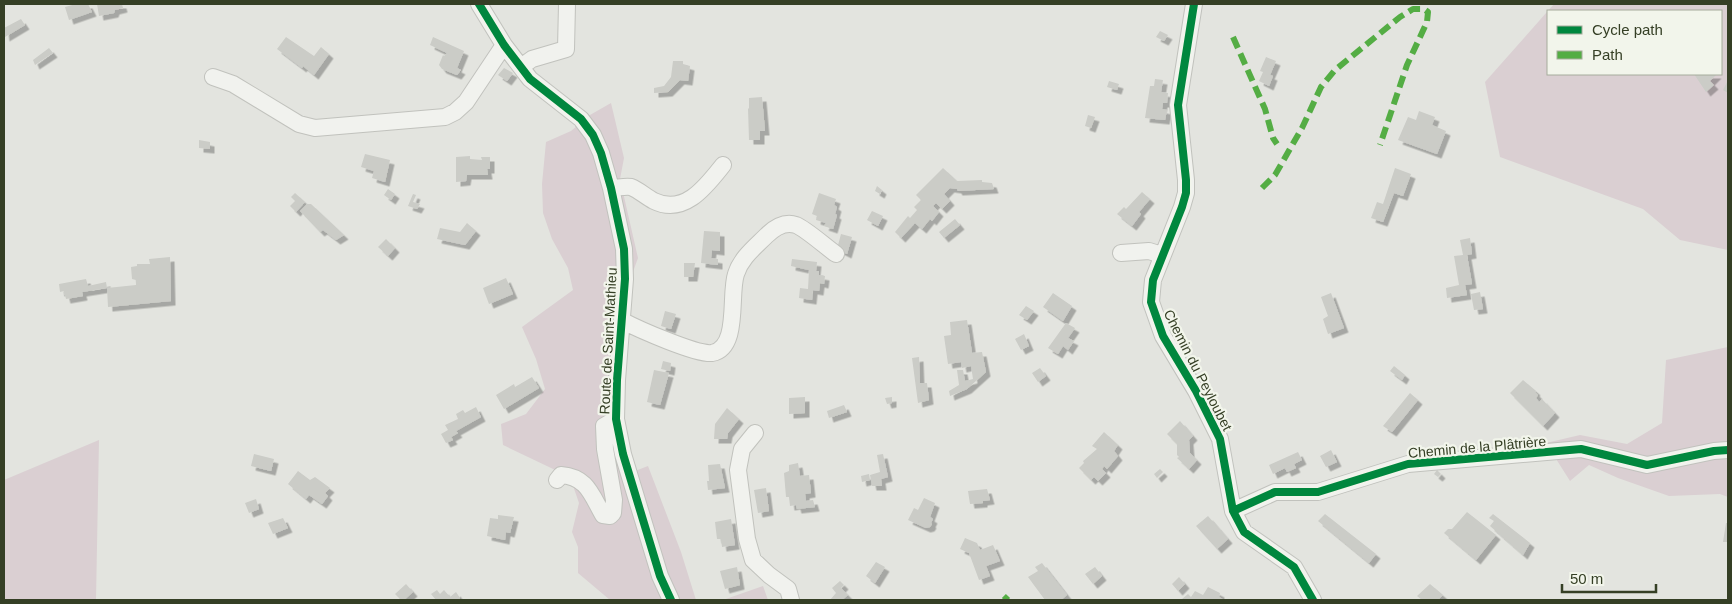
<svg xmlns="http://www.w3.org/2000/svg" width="1732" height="604" font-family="Helvetica,sans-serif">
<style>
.green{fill:#dacfd2;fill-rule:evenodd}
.building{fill:#cbccc7;filter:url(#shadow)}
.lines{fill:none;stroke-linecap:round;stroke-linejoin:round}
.minor-casing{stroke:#c1c2bd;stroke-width:18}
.minor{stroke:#f1f2ee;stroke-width:16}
.quiet{stroke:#54ad44;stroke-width:6;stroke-dasharray:12 6;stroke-linecap:butt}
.cycleway-casing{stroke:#f2f5eb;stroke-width:11}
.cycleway{stroke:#00873e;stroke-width:8}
.labels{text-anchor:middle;stroke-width:4.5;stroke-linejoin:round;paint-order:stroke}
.street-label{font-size:14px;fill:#353f25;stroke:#f2f5eb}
</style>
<defs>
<filter id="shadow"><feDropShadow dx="4.5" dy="4.5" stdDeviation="0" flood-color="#0004"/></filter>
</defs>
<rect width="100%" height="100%" fill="#e3e4df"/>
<!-- green -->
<path class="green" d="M1554 4H1728V250L1680 240 1643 209 1500 157 1485 82ZM1548 11H1721V74H1548Z
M611 103 624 158 620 179 638 258 617 316 622 476 648 466 681 552 696 600H610L578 573V547L572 532 579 503 570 477 503 445 501 424 526 414 545 389 536 359 522 327 573 290 568 268 552 239 543 213 542 184 546 142 571 131 590 115Z
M1728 347V497L1720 494 1669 496 1618 478 1589 465 1570 481 1546 443 1580 435 1627 444 1662 423 1666 360Z
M99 440 96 600H4V480Z
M763 586 768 600H723Z"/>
<!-- building -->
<path class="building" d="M76 4H88L92 12 69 20 65 7Z
M97 4H122L123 8 115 10 114 13 99 16Z
M21 19 25 25 5 37 4 28Z
M1160 31 1168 35 1164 41 1156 37Z
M286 37 314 56 321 47 329 54 314 75 303 66 302 68 277 49Z
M433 37 464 51 457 68 461 70 457 75 442 69 439 65 443 55 444 56 447 53 430 45Z
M49 48 53 53 35 65 33 60Z
M1266 57 1276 61 1270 75 1273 76 1269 86 1259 81 1263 72 1260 71Z
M673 61H683V64L690 66 688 81 680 80 668 92 654 93V88L664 86 671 77Z
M504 68 513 73 507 81 498 75Z
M1694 74H1717L1710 81 1714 85 1706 92Z
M1155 79 1163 80 1161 92 1168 93 1167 103H1163L1162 109 1167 110 1165 120 1145 118 1150 86H1154Z
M1728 80V93L1723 90Z
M1109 81 1119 84 1117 90 1107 87Z
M762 97 765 131H760V140H749L748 108 749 109V98Z
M1419 111 1435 117 1432 125 1446 131 1437 154 1398 140 1408 117 1416 120Z
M1088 115 1095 117 1091 128 1085 126Z
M199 140 210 142V149L199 148Z
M365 154 390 160 385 182 372 178 374 171 361 167Z
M470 156V159L482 160 481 157H490V169H487L488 175H467L466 181 456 182V157Z
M943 168 957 181 982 180V182L992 183 994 189 958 191 957 189 950 188 944 194 950 201 942 209 936 203 933 206 939 212 932 221 930 219 922 229 915 223 901 238 895 232 908 216 910 218 917 210 914 207 921 200 916 195Z
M1395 168 1411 174 1403 196 1394 193 1383 222 1371 218 1377 202 1383 204Z
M877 186 882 190 880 194 875 191Z
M388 189 395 194 391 200 384 195Z
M1142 192 1150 199 1139 212 1141 214 1132 226 1117 214 1124 207 1126 209Z
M295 193 305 202 296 212 290 206 295 201 291 197Z
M819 193 836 199 834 205 837 207 835 214 837 215 833 229 824 226 826 223 816 220 817 216 812 214Z
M413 194 416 195 413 202 420 204 417 209 408 206Z
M307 204H311L344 235 336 240 323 230 320 232 300 211Z
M872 211 883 216 878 226 867 220Z
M955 219 960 225 944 238 939 232Z
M467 223 476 231 465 245 437 239 440 228 460 232Z
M704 231 720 232V251L712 250 711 258 718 259V265L701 263Z
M841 234 852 237 847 254 837 249Z
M1470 238 1472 254 1467 255 1472 284 1465 285 1467 295 1447 298 1446 288 1459 285 1454 256 1463 255 1460 240Z
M386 239 395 248 388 256 378 247Z
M170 257 171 301 108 307 107 288 82 292 83 296 66 299 64 291 60 292 59 284 86 279 88 286 106 282 107 288 136 285V280L132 279 131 267 137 266V264H150L149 259Z
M792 259 817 262 816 271H819V275L825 276 824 284 820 283 819 291 813 290 812 300 799 298 800 288 808 289 809 270 791 266Z
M684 263H695L693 277H684Z
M506 278 513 294 489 304 483 288Z
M1480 292 1483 309 1474 310 1471 294Z
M1053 293 1072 306 1063 321 1043 307Z
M1331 293 1344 328 1328 334 1323 319 1328 316 1321 297Z
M1026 306 1034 311 1027 320 1019 315Z
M665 311 676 314 671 329 661 326Z
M967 320 972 353 982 352 986 372 967 389 950 396 949 391 959 385 957 370H963L965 381 973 379 971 366 962 368 961 362 948 364 944 336 951 335 950 322Z
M1066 323 1075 328 1068 338 1074 341 1068 350 1063 346 1058 354 1048 348Z
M1024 334 1029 346 1021 350 1015 339Z
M919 357 920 383H927L929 400 918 403 912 358Z
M663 361 671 363 670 371 661 369Z
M1394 366 1405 375 1402 380 1390 371Z
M1040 368 1046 376 1038 382 1032 373Z
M654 370 669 373 660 405 647 402Z
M532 377 539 388 504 409 496 395 514 384 515 387Z
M1523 380 1536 391 1535 392 1538 395 1536 398 1539 402 1542 399 1555 413 1543 426 1510 393Z
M1410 393 1418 400 1392 432 1383 426Z
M805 397V413L789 414V398Z
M892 397V403L887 404 885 398Z
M844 405 847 412 829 418 827 411Z
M476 407 481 417 456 431 458 433 451 437 453 440 446 443 441 434 448 430 445 425 458 419 456 414 463 410 465 413Z
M727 408 739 419 728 433 727 439H714L715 424Z
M1180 421 1193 436 1189 440 1190 453 1197 460 1189 469 1177 458 1179 457 1177 455V444L1167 434Z
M1104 432 1118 445 1114 451 1118 456 1107 469 1104 466 1102 469 1106 473 1098 481 1094 477 1091 480 1079 468 1084 463 1083 461 1097 449 1092 446Z
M1331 450 1337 462 1326 467 1320 456Z
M1298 452 1302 460 1294 464 1296 468 1287 472 1285 468 1273 474 1269 465Z
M254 454 274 459 271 471 251 466Z
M883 454 888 477 881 479 882 486H872L870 475 880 472 877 455Z
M798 463 800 476 809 475 811 493 805 494 806 501 813 500 815 507 797 509 796 505 790 506 789 497H786L784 473 789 471V465Z
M720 464 725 488 708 490 707 481H709L708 465Z
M1160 469 1163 472 1157 478 1154 474Z
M1437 470 1441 474 1438 477 1434 474Z
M298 471 310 480 315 477 330 488 325 493 328 496 322 504 309 495 306 499 288 484Z
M869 474 870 480 862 482 861 476Z
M766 488 769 511 758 513 754 490Z
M987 489 990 500 983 501V503L970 504 968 491Z
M924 498 935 503 930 517 933 519 931 523 932 524 930 527 926 528 908 520 914 508 918 510Z
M256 499 259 509 249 513 245 503Z
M1467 512 1496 535 1476 560 1444 533 1448 529H1452Z
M1325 514 1376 554 1369 563 1318 521Z
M1493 514 1530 543 1523 555 1490 526 1494 521 1489 518Z
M498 515 514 517 510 533 506 532 505 540 487 536 490 518 498 519Z
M1208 516 1228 539 1217 549 1196 526Z
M283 518 288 528 273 534 268 523Z
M731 519 735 545 722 547 721 539H717L715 522Z
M1726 523H1728V542H1723Z
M965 538 977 543 980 550 993 545 1000 561 986 566 990 576 979 580 969 553 960 549Z
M876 562 885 567 875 583 866 576Z
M1042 563 1067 595 1061 600H1045L1028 577 1038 571 1035 567Z
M737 567 740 585 725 589 720 571Z
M1095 567 1102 576 1093 584 1085 574Z
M1179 577 1185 584 1178 591 1172 584Z
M840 581 844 585 841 588 848 595 842 600H830L836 593 832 588Z
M406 584 413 592 404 600H401L395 594Z
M1430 584 1443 595 1438 600H1422L1417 596Z
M1208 587 1220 593 1219 597 1224 600H1183L1182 599 1188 594 1191 597 1195 591 1203 595Z
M437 590 440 594 444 590 450 597 456 592 460 598 458 600H436L431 594Z"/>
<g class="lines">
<defs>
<path id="minor" d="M479 4 504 45 530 79 581 119 593 135 601 153 611 188 624 249 625 279 617 380 616 419 623 454 660 576 671 600
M1194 4 1178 105 1186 180V193L1182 207 1153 280 1151 302 1163 336 1196 391 1220 439 1233 511 1244 532 1294 567 1313 600
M521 67 532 59 566 49 567 4
M213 77 233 84 299 124 315 128 445 117 455 112 466 102 504 45
M611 188C617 188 625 186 631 187 639 190 646 197 654 201 685 216 707 185 723 165
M1121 253 1149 251 1162 255
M623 321C638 329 697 355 712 353 740 348 729 294 736 274 741 258 754 248 766 236 774 228 784 221 796 225 806 229 826 247 836 254
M755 433 742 449 738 470 747 539 753 560 769 575 788 589 791 600
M557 480 561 475C587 477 591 494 603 515L610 516 613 513 614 500 605 449 604 426 616 419
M1233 511 1275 492H1318L1408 464 1581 449 1647 465 1714 451 1728 450"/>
</defs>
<!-- minor casing -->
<use href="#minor" class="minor-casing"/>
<!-- minor -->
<use href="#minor" class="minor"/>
<!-- quiet -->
<path class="quiet" d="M1233 37 1265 109 1273 138 1277 144
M1262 188 1275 175 1302 128 1321 87 1335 70 1400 17 1413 9H1424L1428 12 1427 22 1407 65 1380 145
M1004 600 1008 596"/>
<defs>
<path id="cycleway" d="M479 4 504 45 530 79 581 119 593 135 601 153 611 188 624 249 625 279 617 380 616 419 623 454 660 576 671 600
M1194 4 1178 105 1186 180V193L1182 207 1153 280 1151 302 1163 336 1196 391 1220 439 1233 511 1244 532 1294 567 1313 600
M1233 511 1275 492H1318L1408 464 1581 449 1647 465 1714 451 1728 450"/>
</defs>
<!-- cycleway casing -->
<use href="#cycleway" class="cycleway-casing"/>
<!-- cycleway -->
<use href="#cycleway" class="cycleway"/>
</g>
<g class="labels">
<!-- street labels -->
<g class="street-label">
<text transform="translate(608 341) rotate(-87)" y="5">Route de Saint-Mathieu</text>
<text transform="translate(1198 370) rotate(63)" y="5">Chemin du Peyloubet</text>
<text transform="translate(1477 447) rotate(-5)" y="5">Chemin de la Plâtrière</text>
</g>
</g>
<!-- border -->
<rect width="1732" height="604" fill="none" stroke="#353f25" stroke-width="10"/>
<!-- legend -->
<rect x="1547" y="10" width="175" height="65" fill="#f2f5eb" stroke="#a6ac9c"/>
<rect x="1557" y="26" width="25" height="8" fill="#00873e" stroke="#a6ac9c"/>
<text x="1592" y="35" font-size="15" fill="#353f25">Cycle path</text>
<rect x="1557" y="51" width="25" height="8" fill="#54ad44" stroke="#a6ac9c"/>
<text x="1592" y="60" font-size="15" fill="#353f25">Path</text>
<!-- scale -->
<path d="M1562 584v8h94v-8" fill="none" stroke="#353f25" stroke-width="2.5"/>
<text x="1570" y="584" font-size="15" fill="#353f25" stroke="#f2f5eb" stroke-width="4" paint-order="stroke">50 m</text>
</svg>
